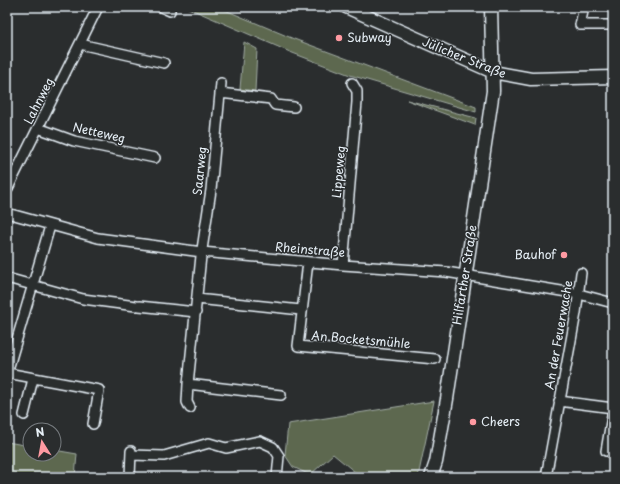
<svg xmlns="http://www.w3.org/2000/svg" width="620" height="484" font-family="'Playpen Sans',sans-serif">
<style>
.green{fill:#5d6850;stroke:#a2aca4}
.lines{fill:none;stroke-linecap:round;stroke-linejoin:round}
.minor-casing{stroke:#e8f1f8;stroke-width:12}
.secondary-casing{stroke:#e8f1f8;stroke-width:15}
.minor{stroke:#2a2d2e;stroke-width:9}
.secondary{stroke:#2a2d2e;stroke-width:12}
.poi-dot{fill:#ff9aa2;stroke:#2a2d2e;stroke-width:1.5}
.labels{text-anchor:middle;stroke-width:3;stroke-linejoin:round;paint-order:stroke}
.poi-label{font-size:12px;fill:#e8f1f8;stroke:#2a2d2e;text-anchor:start}
.street-label{font-size:12px;fill:#e8f1f8;stroke:#2a2d2e}
</style>
<rect width="100%" height="100%" fill="#2a2d2e"/>
<filter id="ink" filterUnits="userSpaceOnUse"><feTurbulence type="fractalNoise" baseFrequency=".025" numOctaves="2"/><feDisplacementMap in="SourceGraphic" scale="8" xChannelSelector="R" yChannelSelector="G"/><feConvolveMatrix kernelMatrix="1 2 1 2 8 2 1 2 1" color-interpolation-filters="sRGB"/></filter>
<g filter="url(#ink)">
<!-- green -->
<path class="green" d="M186 7H218L294 39 476 107V112L350 75 290 52Z
M244 42 257 49 255 91 240 89Z
M407 100 476 118 475 125Z
M434 401 418 477H361L333 454 310 475 293 467 285 455 288 424Z
M7 442 30 446V454H54V450L77 454 75 477H7Z"/>
<g class="lines">
<defs>
<path id="minor" d="M161 7 170 11
M584 7 580 25H613
M80 44 164 63
M220 93 271 99 275 105 294 107
M38 128 74 141 155 158
M7 190 98 7
M7 213 98 238 202 252 343 265 446 272 579 294 613 303
M50 226 7 373 99 390 93 424
M308 262 298 346 435 359
M343 265 357 102V91L352 83
M7 278 83 299 136 306
M197 299 301 310
M139 306 196 312
M188 384 281 395
M559 401 613 408
M190 408 187 402 188 384 201 256 211 190 221 83
M24 415 33 379
M606 451 613 410
M131 455 164 456 209 443 226 448 260 441 273 447 279 456 277 477
M130 477 131 451
M546 477 576 313 581 273"/>
<path id="secondary" d="M346 7 493 72 531 79 613 77
M431 477 436 462 447 399 493 91 491 7"/>
</defs>
<!-- minor casing -->
<use href="#minor" class="minor-casing"/>
<!-- secondary casing -->
<use href="#secondary" class="secondary-casing"/>
<!-- minor -->
<use href="#minor" class="minor"/>
<!-- secondary -->
<use href="#secondary" class="secondary"/>
</g>
</g>
<!-- markers -->
<g class="poi-dot">
<circle cx="339" cy="38" r="4"/>
<circle cx="564" cy="255" r="4"/>
<circle cx="473" cy="422" r="4"/>
</g>
<g class="labels">
<!-- poi labels -->
<g class="poi-label">
<text x="347" y="42">Subway</text>
<text x="556" y="259" text-anchor="end">Bauhof</text>
<text x="481" y="426">Cheers</text>
</g>
<!-- street labels -->
<g class="street-label">
<text transform="translate(464 58) rotate(22)" y="4">Jülicher Straße</text>
<text transform="translate(39 101) rotate(-63)" y="4">Lahnweg</text>
<text transform="translate(99 133) rotate(13)" y="4">Netteweg</text>
<text transform="translate(200 171) rotate(-84)" y="4">Saarweg</text>
<text transform="translate(339 172) rotate(-85)" y="4">Lippeweg</text>
<text transform="translate(310 250) rotate(5)" y="4">Rheinstraße</text>
<text transform="translate(465 275) rotate(-81)" y="4">Hilfarther Straße</text>
<text transform="translate(559 335) rotate(-80)" y="4">An der Feuerwache</text>
<text transform="translate(361 340) rotate(5)" y="4">An Bocketsmühle</text>
</g>
</g>
<!-- margin -->
<rect width="620" height="484" fill="none" stroke="#2a2d2e" stroke-width="24"/>
<rect x="12" y="12" width="596" height="460" fill="none" stroke="#e8f1f8" stroke-width="1.5" filter="url(#ink)"/>
<!-- north arrow -->
<g transform="translate(42 442) rotate(349)"><circle r="19" fill="#2a2d2e" stroke="#767b7f"/>
<path d="M0-3L7 15L0 10L-7 15Z" fill="#ff9aa2"/>
<text y="-6" font-size="11" font-weight="bold" text-anchor="middle" fill="#e8f1f8">N</text>
</g>
</svg>
